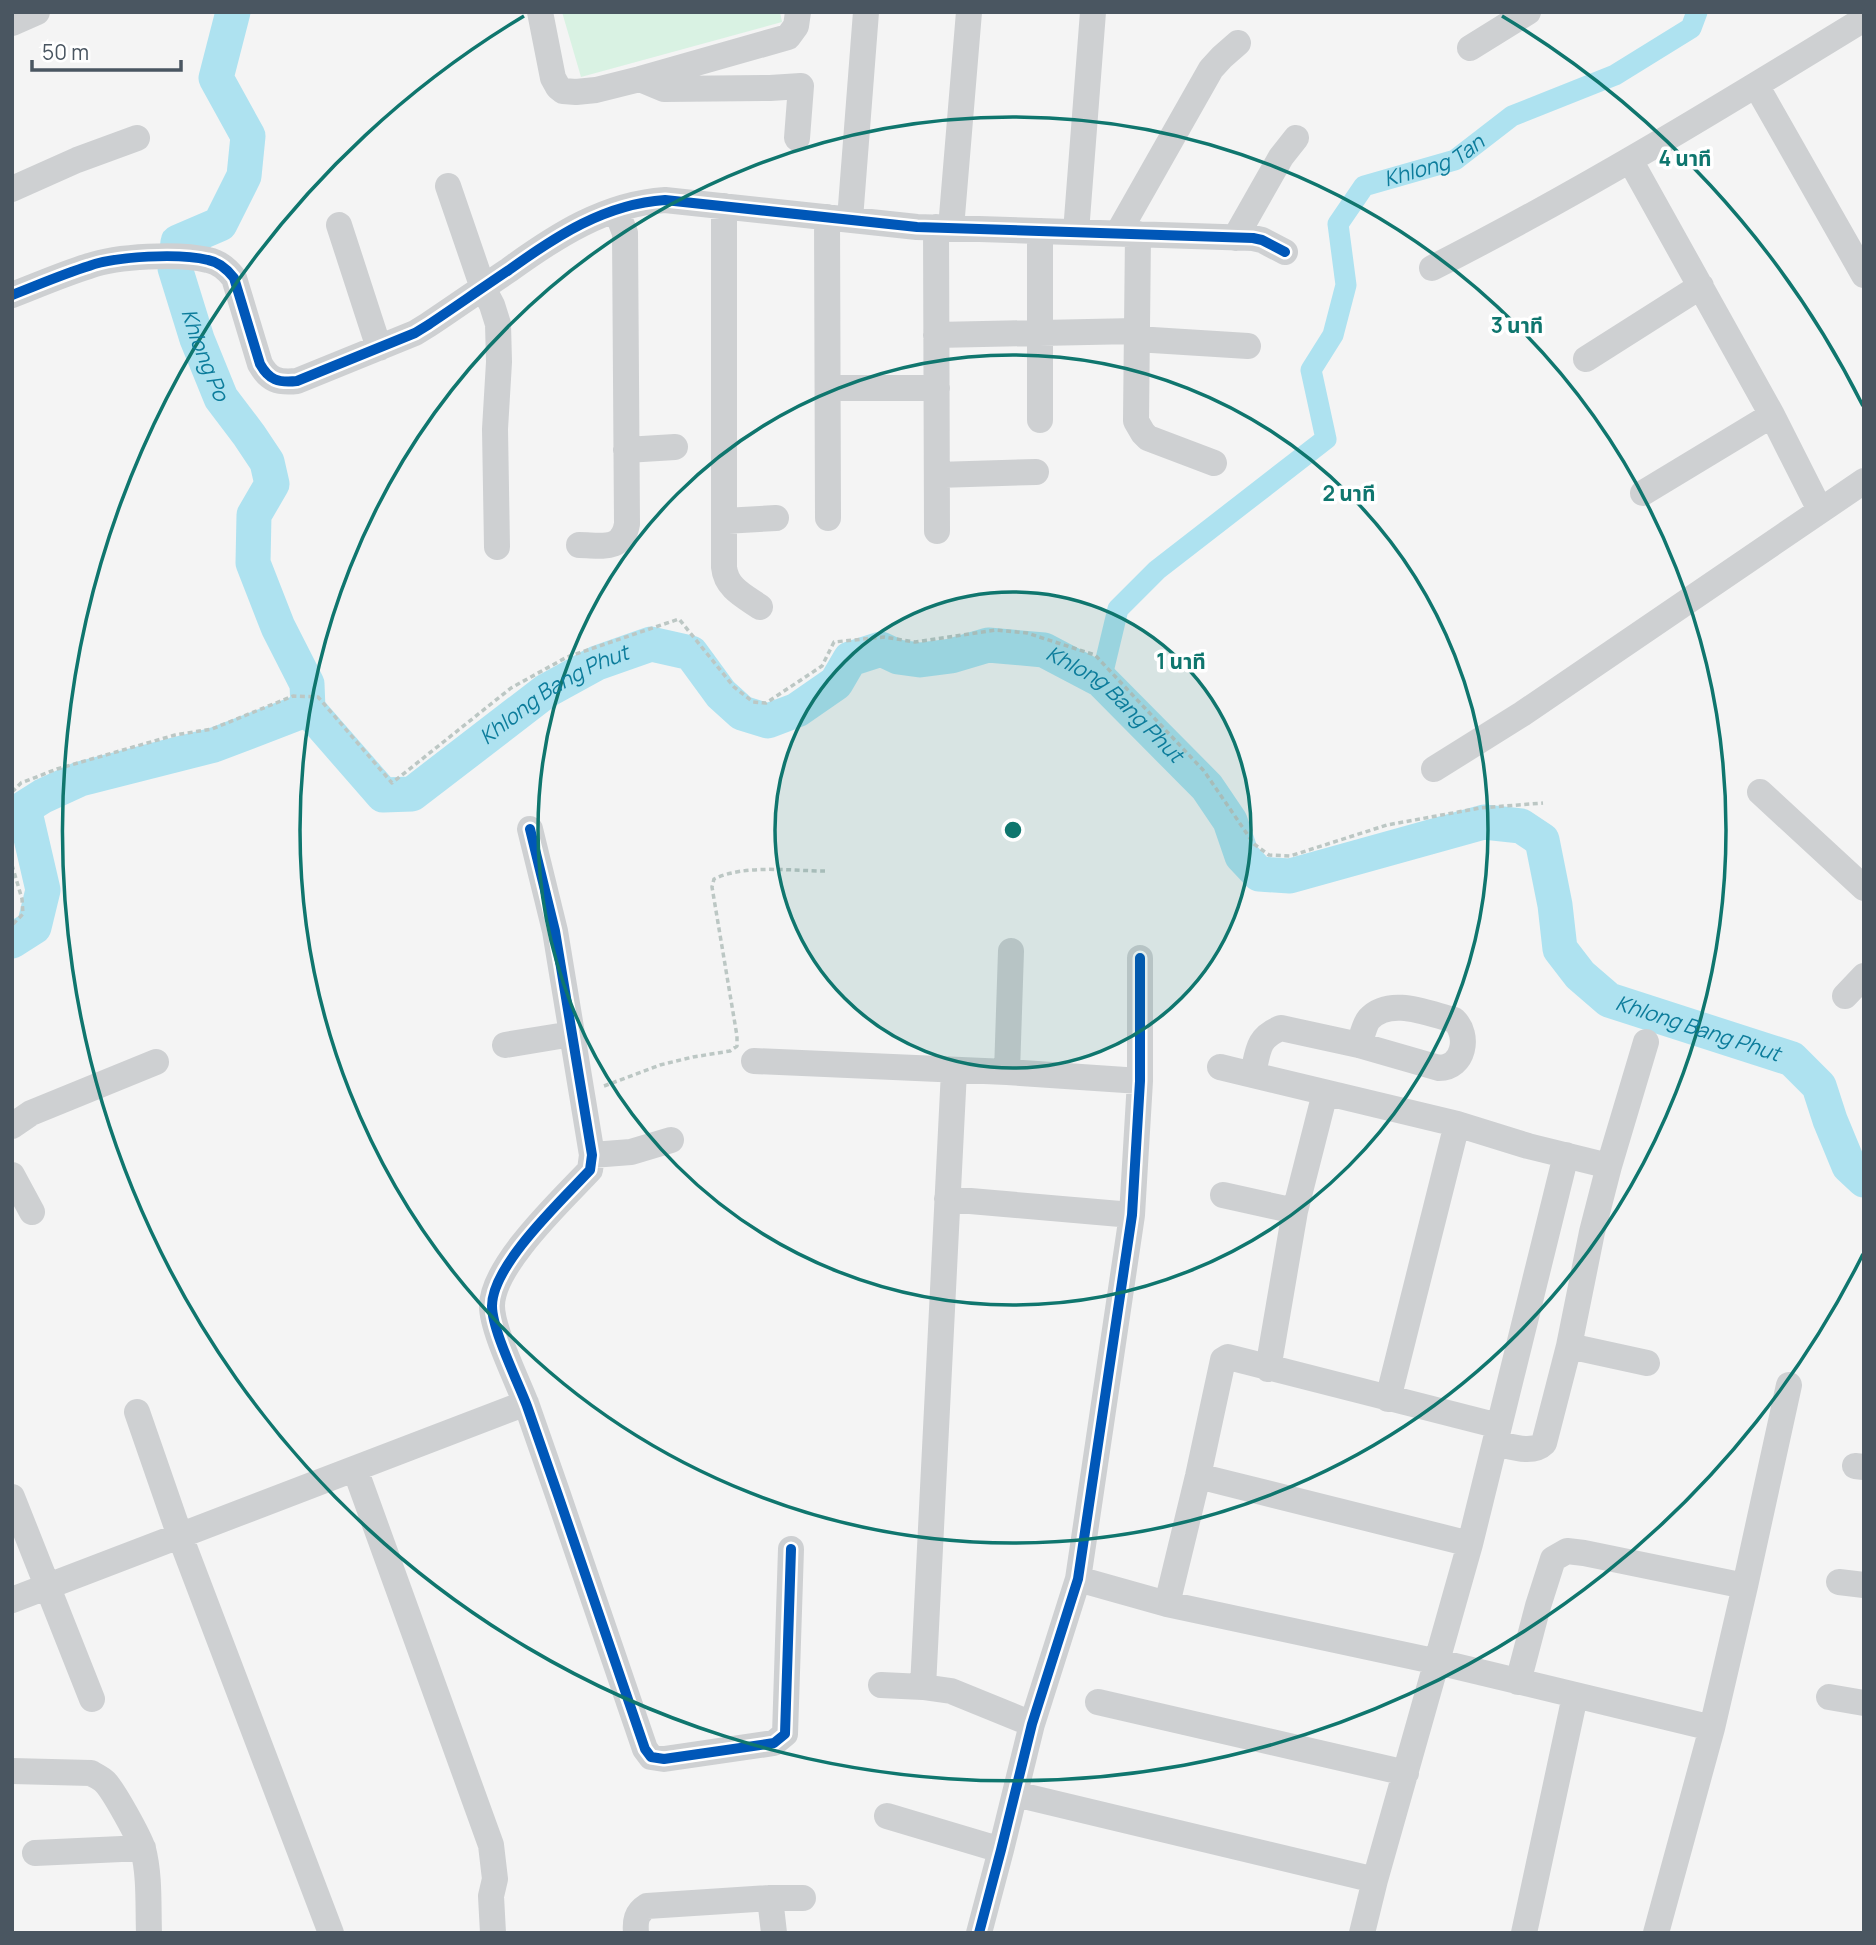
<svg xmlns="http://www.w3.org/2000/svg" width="1876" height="1945" font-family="Manrope,'Noto Sans Thai',sans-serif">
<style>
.green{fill:#d9f2e3}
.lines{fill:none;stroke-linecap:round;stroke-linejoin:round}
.canal{stroke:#aee2f0;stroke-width:21}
.river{stroke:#aee2f0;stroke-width:35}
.path{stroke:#bcc7c4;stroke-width:3.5;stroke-dasharray:5 3.5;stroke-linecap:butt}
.minor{stroke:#ced0d2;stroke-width:26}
.cycleway-casing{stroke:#fff;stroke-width:15}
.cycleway{stroke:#0057b8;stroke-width:10}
.ring{fill:none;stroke:#0f766e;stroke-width:3.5}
.labels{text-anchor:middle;stroke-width:7;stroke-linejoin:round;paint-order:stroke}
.water-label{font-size:21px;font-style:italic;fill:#0c7c9b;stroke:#fff}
.centre{fill:#0f766e;stroke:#fff;stroke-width:3.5}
.ring-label{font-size:21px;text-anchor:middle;font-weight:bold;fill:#0f766e;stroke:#fff;stroke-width:7;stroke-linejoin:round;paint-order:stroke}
</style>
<rect width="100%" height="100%" fill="#f4f4f4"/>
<!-- green -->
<path class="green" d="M562 12H780L782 22 581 77Z"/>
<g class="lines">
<!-- canal -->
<path class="canal" id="s1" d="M1101 680 1118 609 1157 570 1326 439 1311 370 1333 335 1346 285 1338 224 1364 186 1455 160 1512 116 1615 75 1691 28 1697 12"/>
<!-- river -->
<g class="river">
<path id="s2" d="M233 12 216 78 248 136 244 176 220 224 178 242 175 268 197 339 221 398 249 435 267 462 272 484 254 515 253 563 278 627 307 684 308 709"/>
<path id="s3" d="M12 941 34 927 43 890 24 808 43 796 80 779 214 745 308 709 383 795 412 794 546 691 597 663 651 644 691 653 721 694 742 713 768 721 797 710 836 683 850 659 881 649 898 657 920 660 951 656 988 645 1044 650 1101 680 1207 787 1230 821 1242 856 1259 874 1290 876 1484 822 1521 826 1542 840 1555 905 1560 949 1580 975 1609 1000 1792 1059 1819 1086 1830 1120 1849 1166 1864 1180"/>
</g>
<!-- path -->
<path class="path" d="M12 792 21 783 57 769 175 735 212 729 293 696 318 697 392 783 511 688 567 657 679 619 734 687 753 702 766 703 822 666 834 642 884 637 915 642 996 630 1027 633 1095 655 1204 771 1254 844 1269 855 1290 856 1387 825 1480 808 1543 803
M12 865 22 899 23 914 12 925
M604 1086 660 1065 693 1057 730 1051 737 1046V1036L712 887 714 879C745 864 791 871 825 871"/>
<!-- minor -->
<path class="minor" d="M540 12 553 78 558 87 563 91 576 92 596 90 640 79 664 89 770 88 801 86 797 138
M12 23 37 12
M1470 48 1528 12
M640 79 788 37 796 26 798 12
M1756 85 1864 275
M1630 160 1772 415 1820 510
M448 186 483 288 492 305 498 324 499 362 495 429 497 547
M12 189 77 160 137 138
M724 206V567C726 588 744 596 760 607
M827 217 828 518
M850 219 866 12
M339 225 379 348
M936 227 937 531
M951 228 969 12
M1076 232 1093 12
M1118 233 1211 69 1222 57 1238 43
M1138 234 1136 421 1143 433 1148 438 1214 463
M1235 238 1281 157 1296 138
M1432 268C1580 193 1722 106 1864 19
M12 295C38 285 63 274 89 266 117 256 179 253 208 260 219 262 227 269 234 278L260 364C269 380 278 383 297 381L415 333 428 325C455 307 482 288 509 270 556 236 605 204 665 200L917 227 1253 238 1262 240 1285 252
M936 335 1136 331
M1136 339 1248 346
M1586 359 1701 286
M828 388H937
M1040 420V231
M626 450 675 447
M937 475 1036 472
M1643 493 1772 415
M724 521 776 518
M579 545C601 545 622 552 627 524L625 233 620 220 613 211
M1434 769 1522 714 1864 481
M1760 792 1864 888
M530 829 555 931 592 1155 590 1170C562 1200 492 1265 492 1306 492 1330 518 1382 527 1406 567 1520 606 1634 645 1749L651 1757 664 1759 774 1743 785 1734 791 1549
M1845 996 1864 976
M505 1045 572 1034
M754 1061 1007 1072 1140 1081
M1220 1067 1457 1124 1528 1146 1609 1166
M954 1071 923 1687 951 1691 1032 1724
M1007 1072 1011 951
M1253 1074C1258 1052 1257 1037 1281 1028L1359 1045 1439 1068C1464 1068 1470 1035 1454 1020 1429 1014 1390 996 1369 1019 1364 1025 1362 1037 1359 1045
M12 1126 31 1113 156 1062
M592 1155 631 1152 671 1140
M12 1175 32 1212
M1223 1195 1295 1211
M947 1199 1132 1215
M1569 1346 1647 1363
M1268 1369 1295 1211 1325 1093
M1388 1399 1457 1124
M137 1412 180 1536 331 1933
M1495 1443C1510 1446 1532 1455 1544 1443L1569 1346 1592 1232 1609 1166 1646 1042
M1855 1466 1864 1467
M355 1469 491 1845 495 1879 491 1896 493 1933
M1198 1476 1470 1544
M12 1497 92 1699
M1078 1579 1167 1604 1438 1662 1712 1728
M1839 1582 1864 1585
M12 1600 526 1403
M1167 1604 1198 1476 1223 1360 1228 1357 1499 1426
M1518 1682 1538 1606 1553 1559 1567 1551 1584 1553 1745 1586
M881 1685 923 1687
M1829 1697 1864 1703
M1098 1702 1406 1773
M12 1771 91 1773C96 1776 101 1778 105 1782 114 1791 139 1837 143 1849 150 1876 148 1906 149 1933
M1015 1794 1375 1880
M887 1816 1001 1850
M35 1853 143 1848
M770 1898 774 1933
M636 1933C635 1921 636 1913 647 1906L770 1898H803
M979 1933 1001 1850 1032 1724 1078 1579 1132 1215 1140 1081V958
M1362 1933 1375 1880 1470 1544 1566 1155
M1524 1933 1575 1696
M1656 1933 1712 1728 1745 1586 1789 1385"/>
<defs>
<path id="cycleway" d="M12 295C38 285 63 274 89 266 117 256 179 253 208 260 219 262 227 269 234 278L260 364C269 380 278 383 297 381L415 333 428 325C455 307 482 288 509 270 556 236 605 204 665 200L917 227 1253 238 1262 240 1285 252
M530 829 555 931 592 1155 590 1170C562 1200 492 1265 492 1306 492 1330 518 1382 527 1406 567 1520 606 1634 645 1749L651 1757 664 1759 774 1743 785 1734 791 1549
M979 1933 1001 1850 1032 1724 1078 1579 1132 1215 1140 1081V958"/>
</defs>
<!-- cycleway casing -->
<use href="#cycleway" class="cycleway-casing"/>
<!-- cycleway -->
<use href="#cycleway" class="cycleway"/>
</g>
<!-- distance rings -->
<circle cx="1013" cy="830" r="238" fill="#0f766e" fill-opacity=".12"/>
<g class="ring">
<circle cx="1013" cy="830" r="238"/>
<circle cx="1013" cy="830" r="475"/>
<circle cx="1013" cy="830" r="713"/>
<path d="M1863 1254A950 950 0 1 1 524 16M1502 16A950 950 0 0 1 1863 406"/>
</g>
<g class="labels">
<!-- water labels -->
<g class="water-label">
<text dy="7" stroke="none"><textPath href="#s1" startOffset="688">Khlong Tan</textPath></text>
<text dy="7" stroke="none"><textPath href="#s2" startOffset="392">Khlong Po</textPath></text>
<text dy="7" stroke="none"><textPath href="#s3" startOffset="768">Khlong Bang Phut</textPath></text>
<text dy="7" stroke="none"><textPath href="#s3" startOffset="1421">Khlong Bang Phut</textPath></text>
<text dy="7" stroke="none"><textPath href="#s3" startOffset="2219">Khlong Bang Phut</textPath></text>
</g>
</g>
<circle cx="1013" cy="830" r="10" class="centre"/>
<g class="ring-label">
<text x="1685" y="166">4 นาที</text>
<text x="1517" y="333">3 นาที</text>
<text x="1349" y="501">2 นาที</text>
<text x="1181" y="669">1 นาที</text>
</g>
<!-- border -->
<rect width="1876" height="1945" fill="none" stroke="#4a5661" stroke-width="28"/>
<!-- scale -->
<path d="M32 60v10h149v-10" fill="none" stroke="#4a5661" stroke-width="3.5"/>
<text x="42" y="60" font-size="21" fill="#4a5661" stroke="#ffffff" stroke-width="5" paint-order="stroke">50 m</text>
</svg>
